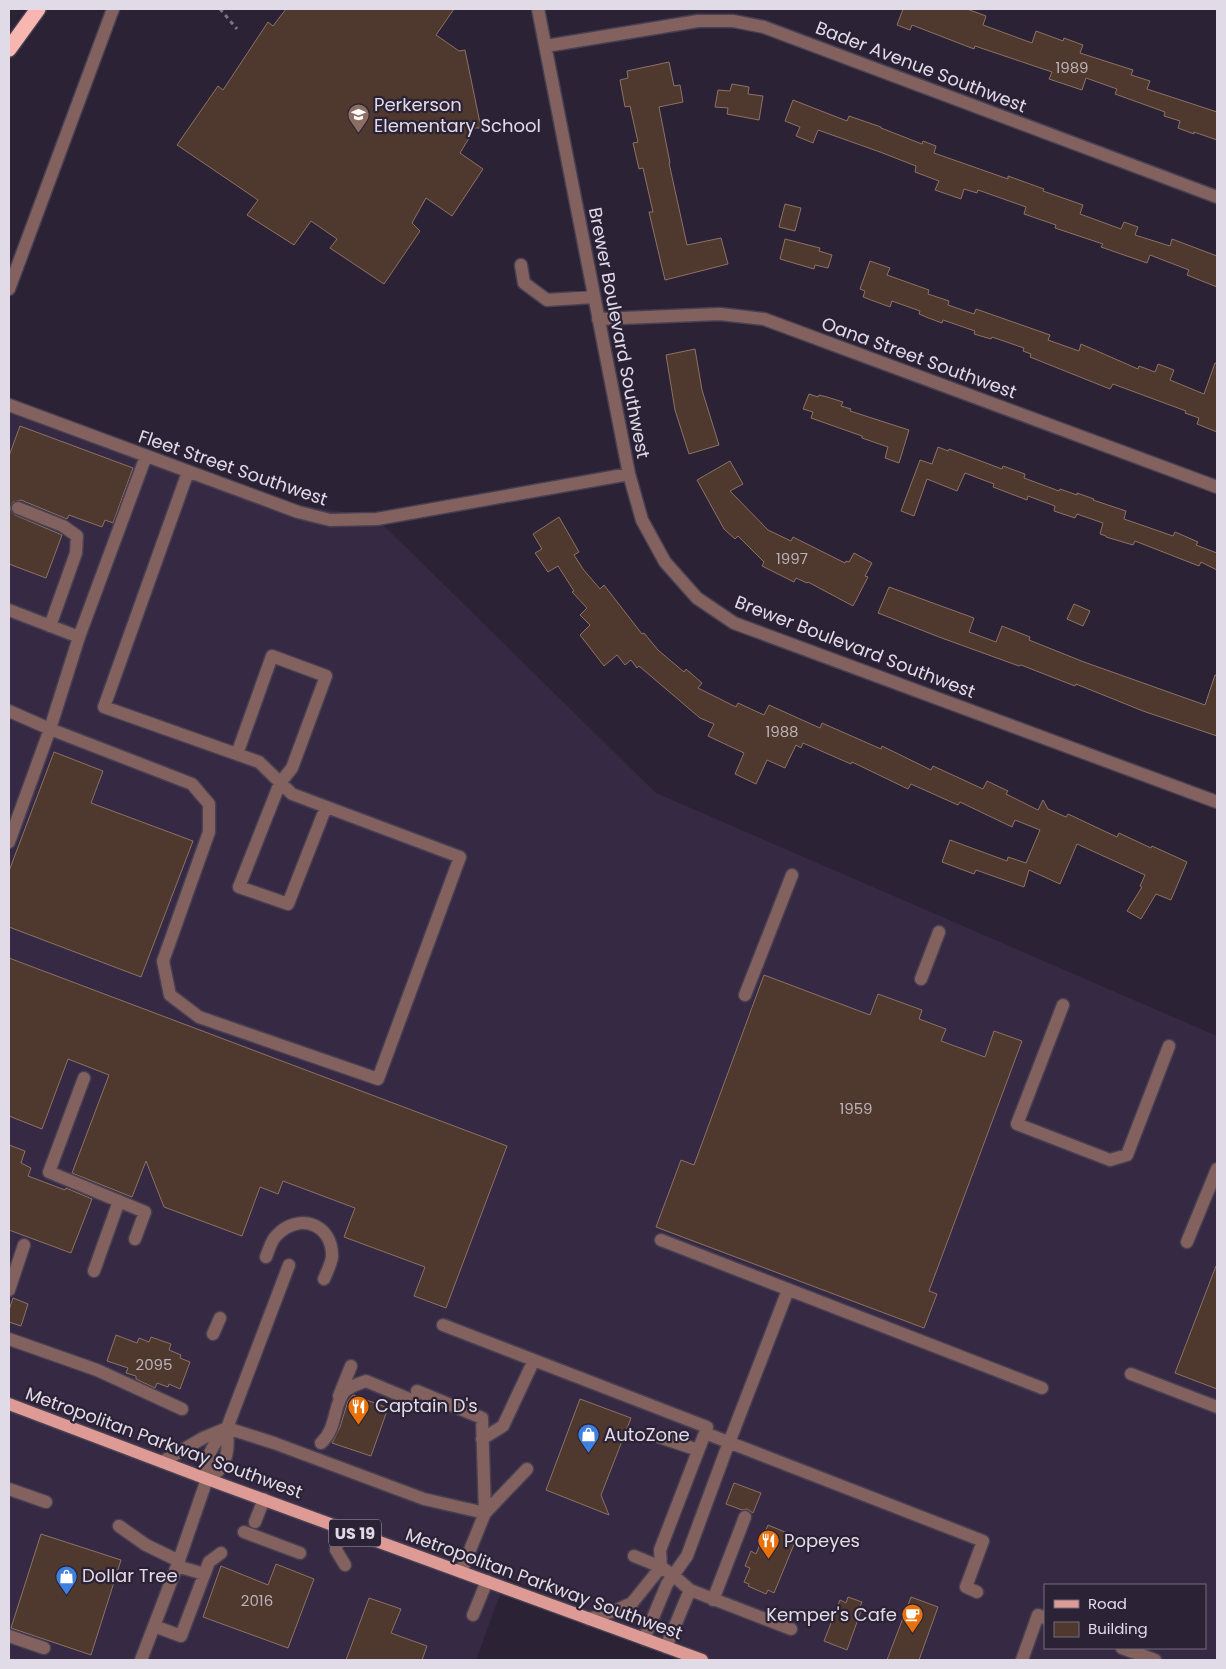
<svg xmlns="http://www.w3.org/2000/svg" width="1226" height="1669" font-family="Poppins,sans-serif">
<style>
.built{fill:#362943;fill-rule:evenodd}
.building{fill:#4f382d;stroke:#8c7266}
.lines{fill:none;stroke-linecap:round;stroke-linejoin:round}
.minor-casing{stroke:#484052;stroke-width:15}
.major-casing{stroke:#484052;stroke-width:15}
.highway-casing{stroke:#484052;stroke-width:18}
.path{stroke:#7c7484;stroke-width:3;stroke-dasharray:4 4;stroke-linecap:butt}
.minor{stroke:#82615e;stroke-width:12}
.major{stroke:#de9a95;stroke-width:12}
.highway{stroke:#f8b6b1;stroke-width:15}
.labels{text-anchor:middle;stroke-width:4.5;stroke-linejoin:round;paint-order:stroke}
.number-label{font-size:15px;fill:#bcb2b9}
.shield{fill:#2b2235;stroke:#aaa4b2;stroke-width:1}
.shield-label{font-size:16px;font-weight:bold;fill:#e1dbe8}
.street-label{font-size:18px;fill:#e1dbe8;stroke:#2b2235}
.poi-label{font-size:18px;fill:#e1dbe8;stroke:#2b2235;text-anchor:start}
</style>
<rect width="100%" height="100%" fill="#2b2235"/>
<!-- built -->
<path class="built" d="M9 408 263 499 375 517 656 793 1217 1036V1660H693L694 1658 506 1578 476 1660H9ZM1045 1585H1205V1648H1045Z"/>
<!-- building -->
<path class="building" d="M286 9H454L436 35 459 51 465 50 481 128H475L460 153 483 169 452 216 426 198 412 223 420 231 384 284 330 248 337 239 311 221 294 245 247 215 258 200 177 145 218 86 223 90 268 22 273 26Z
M903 9H967L986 16 983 25 1032 43 1036 31 1063 41 1064 38 1083 45 1080 53 1133 70 1131 75 1150 81 1147 89 1217 112V140L1194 132V134L1178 128 1180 121 1164 116 1165 112 1115 94 1117 89 1086 78 1082 90 1049 79 1052 72 975 46 974 49 912 25 910 30 897 25Z
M669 62 674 86 680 85 683 102 659 107 670 163H669L687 245 721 238 728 264 665 280 649 212H653L643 168 639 169 633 143 638 142 630 106 625 107 620 80 628 78 627 71Z
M732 84 749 87 748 94 763 96 759 120 727 114 728 108 715 107 718 90 730 91Z
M793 100 847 121 849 116 881 127V128L922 144 923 141 936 146 934 153 1008 179V176L1044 189 1043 191 1083 205 1080 214 1121 229 1124 222 1138 227 1135 235 1170 246 1172 239 1217 256V287L1187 275 1189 270 1150 255 1147 263 1101 247 1103 244 1055 228 1056 225 1024 214 1026 207 978 190 977 193 964 189 961 199 935 190 939 181 915 172 916 166 880 152 818 130 813 143 796 136 800 127 785 121Z
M785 204 801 208 795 231 779 227Z
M785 239 820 248 819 251 832 255 828 268 815 265 814 269 780 259Z
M870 261 890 268 887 275 929 290 928 294 949 301 948 305 974 314 976 309 1050 335 1048 340 1079 351 1081 344 1138 369 1139 366 1155 372 1158 364 1174 370 1170 380 1204 394 1215 363H1217V432L1197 424 1199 418 1185 413 1186 411 1113 384 1110 389 1030 357 1031 354 1023 351 1024 348 992 337 991 339 974 334 975 331 943 320 942 323 926 317 919 314 920 311 892 301 890 307 863 297 865 291 860 289Z
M695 349 702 390 719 445 689 454 675 410 666 355Z
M809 394 818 397 819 395 827 397 843 402 841 406 851 409 850 411 909 430 899 463 885 458 888 447 862 438V436L811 418 813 412 803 409Z
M20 426 133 468 113 523 105 520 102 527 69 515 67 519 21 500 13 502 10 509 15 515 62 535 46 578 9 564V456Z
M938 447 948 451 949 449 1002 469 1003 466 1025 474 1024 478 1059 491 1060 489 1077 495V493L1094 499 1093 500 1126 511 1124 519 1173 536 1175 532 1189 538 1198 542 1196 545 1217 553V570L1201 562 1199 566 1135 541 1133 545 1106 537V536L1100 534 1103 523 1077 514 1075 518 1054 511 1055 506 1028 496 1027 500 993 487 994 484 965 473 957 491 927 479 914 516 901 511 920 460 932 464Z
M730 461 743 484 730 491 768 530 791 541 793 537 845 563 846 561 849 562 854 553 872 563 865 576 868 577 853 606 808 582 807 583 796 578 794 582 762 566 764 562 738 536 735 539 724 529 697 480Z
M559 517 579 552 574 555 583 569 600 589 604 585 642 634 644 633 658 650 684 672 686 669 702 683 698 688 736 707 738 703 764 715 769 705 820 728 822 723 881 749 882 746 931 770 933 766 983 789 987 781 1008 791 1006 794 1038 810 1043 800 1048 809 1066 817 1068 814 1117 837 1119 833 1151 848 1152 846 1187 862 1171 900 1156 894 1141 919 1127 911 1142 887 1140 886 1145 875 1077 844 1060 884 1029 870 1024 887 976 870 974 874 942 862 950 840 1007 861 1008 857 1026 863 1040 830 1015 820 1012 827 960 802 958 805 911 784 908 789 852 762 851 764 803 743 801 748 796 745 785 768 767 760 756 784 735 774 744 753 708 736 714 724 700 718 639 666 637 668 631 660 625 665 617 655 604 666 580 635 590 625 580 615 587 608 572 592 574 591 558 566 548 572 535 553 542 549 533 534Z
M889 587 974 618 969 632 996 642 1002 626 1030 637 1029 640 1084 662 1205 705 1215 675H1217V736L1143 711 1076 684 1075 686 1021 665 1019 666 939 637 878 613Z
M1074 604 1090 611 1083 626 1067 619Z
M54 752 103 771 91 803 193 841 141 977 9 927V871Z
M9 958 507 1146 446 1308 414 1296 425 1267 344 1237 355 1208 283 1181 278 1194 260 1187 242 1236 164 1207 146 1161 132 1197 72 1173 109 1075 68 1059 42 1129 9 1116Z
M764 975 870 1015 878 994 922 1010 919 1019 946 1029 941 1041 985 1057 994 1031 1022 1041 929 1291 937 1294 924 1328 656 1227 681 1160 694 1165Z
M9 1145 25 1151 21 1163 31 1168 28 1176 65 1190 66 1188 92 1199 71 1253 9 1230Z
M1216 1266H1217V1389L1175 1373Z
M13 1298 28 1304 21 1326 9 1322V1310Z
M116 1335 137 1343 139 1338 149 1342 151 1337 171 1344 169 1350 181 1355 180 1358 190 1362 180 1389 169 1384 168 1387 157 1383 155 1388 136 1379V1376L126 1373 128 1368 107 1361Z
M353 1395 388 1408 371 1456 332 1443 340 1427 348 1401Z
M580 1399 631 1418 601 1495 609 1515 546 1490Z
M734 1483 761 1493 753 1513 747 1509 742 1510 726 1504Z
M768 1525 797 1537 774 1593 768 1590 766 1594 748 1586 749 1584 744 1582 750 1568 745 1566 751 1551 756 1554Z
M41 1534 121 1560 91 1655 11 1628Z
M276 1564 314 1579 288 1648 203 1617 221 1566 268 1585Z
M848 1597 862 1602 860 1607 862 1608 847 1650 824 1641 840 1600 846 1603Z
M911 1597 938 1607 919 1660H887Z
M369 1598 401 1609 391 1633 427 1646 422 1660H346Z"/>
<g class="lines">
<defs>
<path id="minor" d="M538 9 629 474 642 520 665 562 697 598 734 623 1217 802
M546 46 698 21H733L764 27 1217 197
M521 265 524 283 547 300 594 297
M9 289 113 9
M598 319 720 314 764 319 1217 487
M9 405 298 512 330 520 377 519 629 474
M18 508 63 526 77 536 76 553 50 626
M9 610 79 637
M9 711 50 729 192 784 209 804V832L163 961 170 995 199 1017 378 1079 460 857 292 794 259 762 104 707 188 472
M237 754 272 656 326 676 292 768 280 783 239 887 288 904 326 807
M9 842 50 729 79 637 146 456
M921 979 939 932
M745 995 792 875
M1063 1005 1017 1124 1110 1160 1127 1155 1169 1046
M84 1078 49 1172 145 1212 135 1239
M661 1240 1042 1388
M1187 1242 1217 1169
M266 1257C269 1250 271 1241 276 1236 298 1212 333 1223 332 1257 331 1264 327 1272 324 1279
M94 1271 119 1201
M9 1290 24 1245
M443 1325 707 1427 705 1433
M213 1334 220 1318
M9 1339 97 1370 182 1409
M1131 1374 1217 1407
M417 1391 482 1418 485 1513 461 1572
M339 1396 351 1366
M656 1436 698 1450
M482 1439 503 1426 534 1360
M321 1443C337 1429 333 1406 344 1392 350 1386 358 1384 366 1381L414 1401
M162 1462 203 1438 227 1428 274 1443 424 1499 485 1513 527 1469
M207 1479C211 1476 217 1473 220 1469 229 1457 228 1442 227 1428
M9 1489 46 1502
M255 1522 264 1499
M119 1526 146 1545 179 1561
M339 1527 336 1550 345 1565
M244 1532 300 1553
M177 1566 204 1574
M713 1600 745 1517
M473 1615 487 1581
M589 1619 617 1610 632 1603 661 1567 634 1556
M154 1626 181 1636 209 1562 221 1553
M791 1629 690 1590 674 1576 661 1567 660 1550 705 1433 983 1541 966 1587 977 1592
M9 1636 44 1648
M644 1639 667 1584 687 1556 725 1453 788 1290
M666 1647 690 1590
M1122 1648 1155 1660
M141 1660 177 1566 207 1479C205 1457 212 1445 227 1428L289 1265
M1022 1660 1038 1615 1045 1618"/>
<path id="major" d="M9 1404 207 1479 702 1660"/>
<path id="highway" d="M9 49 38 9"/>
</defs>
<!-- minor casing -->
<use href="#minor" class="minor-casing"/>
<!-- major casing -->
<use href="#major" class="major-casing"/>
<!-- highway casing -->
<use href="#highway" class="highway-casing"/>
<!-- path -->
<path class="path" d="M220 9 237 29"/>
<!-- minor -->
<use href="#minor" class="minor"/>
<!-- major -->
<use href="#major" class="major"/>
<!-- highway -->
<use href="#highway" class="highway"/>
</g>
<!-- icons -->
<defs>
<symbol id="school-pin" viewBox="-11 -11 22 30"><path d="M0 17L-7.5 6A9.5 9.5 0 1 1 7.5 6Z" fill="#8d6e63" stroke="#2b2235"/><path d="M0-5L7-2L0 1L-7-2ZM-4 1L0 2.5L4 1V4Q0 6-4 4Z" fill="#fff"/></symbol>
<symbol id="restaurant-pin" viewBox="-11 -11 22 30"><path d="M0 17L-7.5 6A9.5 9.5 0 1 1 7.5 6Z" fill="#e8710a" stroke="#2b2235"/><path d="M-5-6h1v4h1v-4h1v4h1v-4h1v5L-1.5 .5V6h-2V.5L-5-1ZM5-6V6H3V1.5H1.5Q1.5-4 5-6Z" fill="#fff"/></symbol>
<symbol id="shop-pin" viewBox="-11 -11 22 30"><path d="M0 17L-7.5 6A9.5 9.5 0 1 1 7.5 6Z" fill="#3f7fe0" stroke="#2b2235"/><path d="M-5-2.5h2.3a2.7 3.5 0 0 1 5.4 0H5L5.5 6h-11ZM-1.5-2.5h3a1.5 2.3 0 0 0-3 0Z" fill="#fff"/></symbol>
<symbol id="cafe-pin" viewBox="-11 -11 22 30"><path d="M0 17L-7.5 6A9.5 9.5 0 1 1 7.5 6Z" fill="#e8710a" stroke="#2b2235"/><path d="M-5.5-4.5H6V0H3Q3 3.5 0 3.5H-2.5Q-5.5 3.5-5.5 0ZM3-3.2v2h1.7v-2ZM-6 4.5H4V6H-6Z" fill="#fff"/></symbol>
</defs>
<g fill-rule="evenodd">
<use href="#school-pin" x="346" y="102" width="25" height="34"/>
<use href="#restaurant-pin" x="346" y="1394" width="25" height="34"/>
<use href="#shop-pin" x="576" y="1422" width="25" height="34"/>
<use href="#restaurant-pin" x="756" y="1528" width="25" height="34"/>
<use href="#shop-pin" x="54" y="1564" width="25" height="34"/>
<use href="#cafe-pin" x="900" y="1602" width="25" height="34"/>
</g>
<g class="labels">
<!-- number labels -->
<g class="number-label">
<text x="1072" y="73">1989</text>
<text x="792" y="564">1997</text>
<text x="782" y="737">1988</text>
<text x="856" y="1114">1959</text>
<text x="154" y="1370">2095</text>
<text x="257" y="1606">2016</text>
</g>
<!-- shield labels -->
<rect class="shield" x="329" y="1519.5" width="52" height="27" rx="4"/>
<g class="shield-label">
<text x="355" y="1539">US 19</text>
</g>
<!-- street labels -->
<g class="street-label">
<text transform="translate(921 67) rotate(21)" y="6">Bader Avenue Southwest</text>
<text transform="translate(619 333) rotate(79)" y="6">Brewer Boulevard Southwest</text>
<text transform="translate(919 358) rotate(20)" y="6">Oana Street Southwest</text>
<text transform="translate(233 468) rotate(19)" y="6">Fleet Street Southwest</text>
<text transform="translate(855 647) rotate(21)" y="6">Brewer Boulevard Southwest</text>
<text transform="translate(164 1443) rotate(20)" y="6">Metropolitan Parkway Southwest</text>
<text transform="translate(544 1584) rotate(20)" y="6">Metropolitan Parkway Southwest</text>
</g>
<!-- poi labels -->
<g class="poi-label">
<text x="374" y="111">Perkerson<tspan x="374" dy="21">Elementary School</tspan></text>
<text x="375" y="1412">Captain D's</text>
<text x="604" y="1441">AutoZone</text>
<text x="784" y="1547">Popeyes</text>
<text x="82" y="1582">Dollar Tree</text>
<text x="897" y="1621" text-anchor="end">Kemper's Cafe</text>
</g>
</g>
<!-- border -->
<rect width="1226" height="1669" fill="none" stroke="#e1dbe8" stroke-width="20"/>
<!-- legend -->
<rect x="1044" y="1584" width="162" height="65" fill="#2b2235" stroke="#746c7d"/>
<rect x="1054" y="1600" width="25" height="8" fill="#de9a95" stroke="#746c7d"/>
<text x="1088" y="1609" font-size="15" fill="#e1dbe8">Road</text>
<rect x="1054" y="1622" width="25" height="15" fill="#4f382d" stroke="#746c7d"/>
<text x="1088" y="1634" font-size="15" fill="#e1dbe8">Building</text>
</svg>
